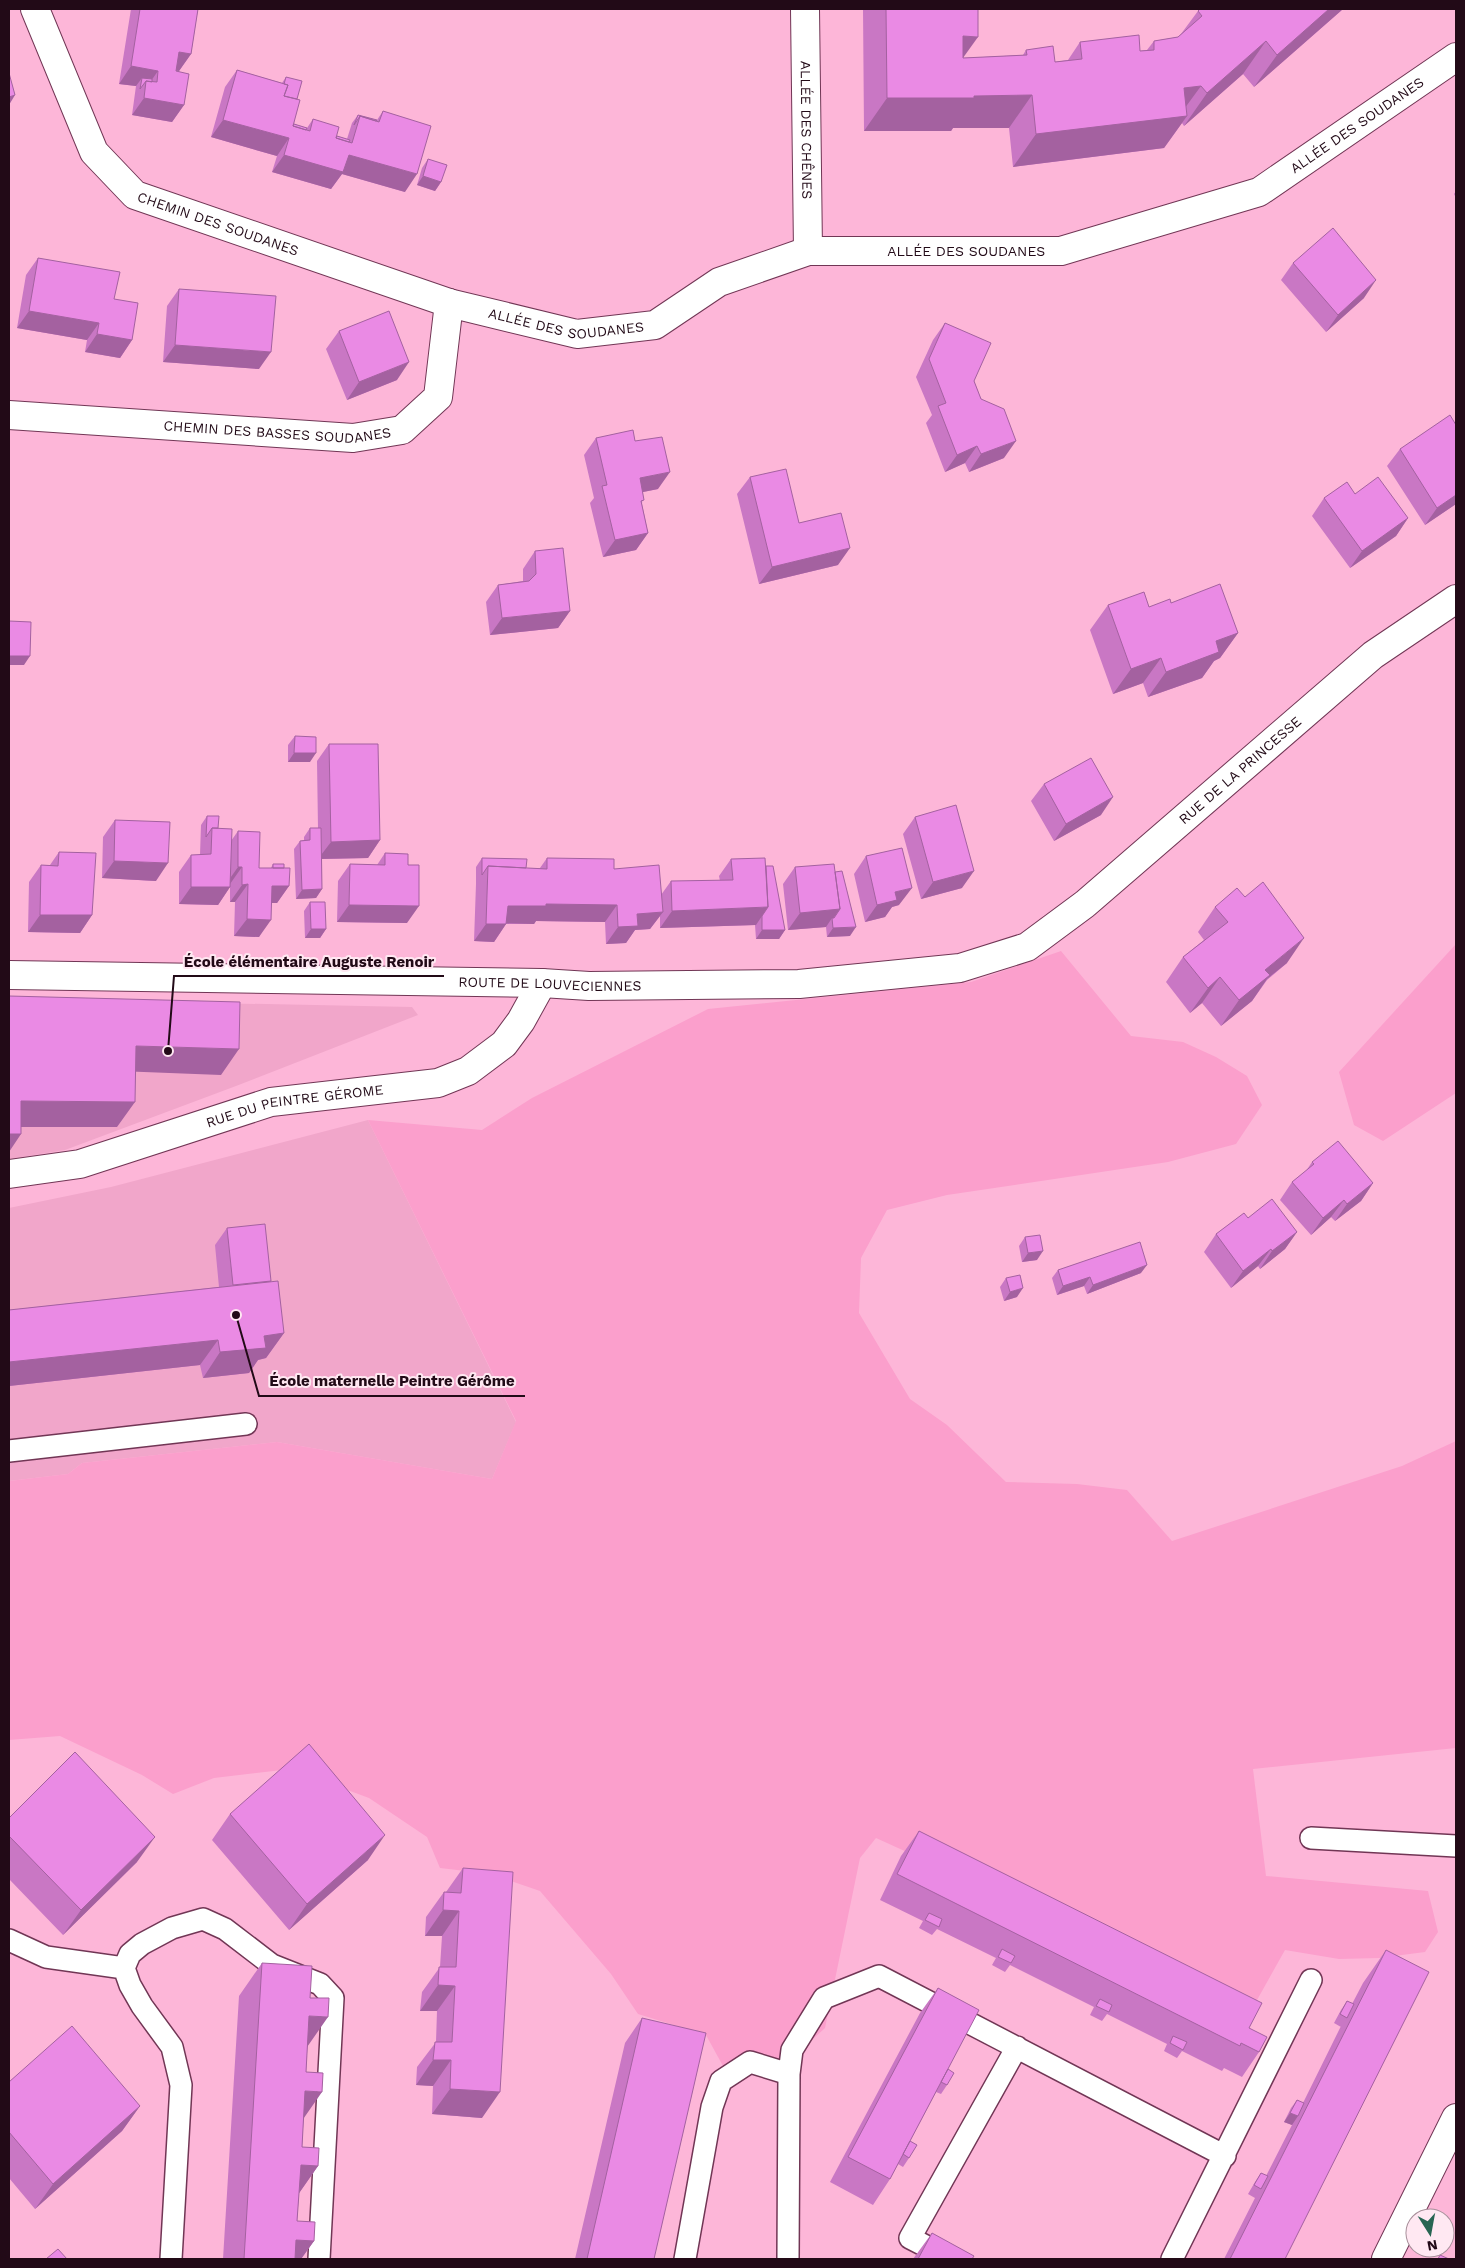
<svg xmlns="http://www.w3.org/2000/svg" width="1465" height="2268" font-family="'Work Sans',sans-serif">
<style>
.built{fill:#f1a6ca}
.green{fill:#fb9fcc}
.lines{fill:none;stroke-linecap:round;stroke-linejoin:round}
.lane-casing{stroke:#713655;stroke-width:24}
.street-casing{stroke:#713655;stroke-width:30}
.secondary-casing{stroke:#713655;stroke-width:30}
.lane{stroke:#fff;stroke-width:21}
.street{stroke:#fff;stroke-width:28}
.secondary{stroke:#fff;stroke-width:28}
.wall{fill:#c977c4}
.shaded-wall{fill:#a461a0}
.building{fill:#ea8ae4;stroke:#a461a0}
.labels{text-anchor:middle;stroke-width:4;stroke-linejoin:round;paint-order:stroke}
.street-label{font-size:14px;fill:#220a17;stroke:#ffe8f2}
.leader{fill:none;stroke:#220a17;stroke-width:2}
.callout-dot{fill:#220a17;stroke:#ffe8f2;stroke-width:2}
.callout-label{font-size:15px;text-anchor:middle;font-weight:bold;fill:#220a17;stroke:#ffe8f2;stroke-width:4;stroke-linejoin:round;paint-order:stroke}
</style>
<rect width="100%" height="100%" fill="#fdb6d8"/>
<!-- built -->
<path class="built" d="M9 999 412 1007 418 1015 236 1086 65 1150 9 1159Z
M368 1120 516 1422 492 1479 277 1442 82 1463 68 1474 9 1481V1208L111 1187Z"/>
<!-- green -->
<path class="green" d="M1456 944V1093L1383 1141 1354 1125 1339 1072Z
M1061 951 1131 1036 1183 1042 1216 1057 1247 1076 1262 1105 1236 1144 1168 1162 947 1195 887 1210 861 1258 859 1313 910 1399 947 1425 1006 1482 1077 1484 1127 1490 1172 1541 1402 1466 1456 1441V1748L1253 1769 1266 1876 1428 1891 1438 1932 1425 1952 1379 1958 1339 1959 1285 1950 1252 2009 876 1838 860 1858 825 2028 777 2072 729 2077 706 2035 638 2014 611 1974 540 1891 491 1874 440 1868 427 1837 369 1798 291 1769 214 1778 173 1794 142 1775 60 1736 9 1740V1481L68 1474 82 1463 277 1442 492 1479 516 1421 368 1120 482 1130 532 1098 708 1009 971 982Z"/>
<g class="lines">
<defs>
<path id="lane" d="M9 1451 246 1424
M1311 1838 1456 1846
M9 1940 46 1957 124 1968
M171 2259 181 2085 172 2047 142 2006 130 1985 124 1968 130 1954 142 1944 172 1928 203 1919 225 1929 272 1965 320 1984 333 1998 319 2259
M685 2259 712 2107 721 2081 750 2062 789 2074
M788 2259 789 2074 792 2050 824 1998 879 1976 1225 2156
M951 2259 910 2238 1017 2047
M1172 2259 1311 1980"/>
<g id="street">
<path id="s1" d="M35 9 94 152 135 195 449 303 577 334 655 325 719 282 808 251H1061L1259 192 1456 57"/>
<path id="s2" d="M805 9 808 251"/>
<path id="s3" d="M9 415 353 438 402 430 438 397 449 303"/>
<path id="s4" d="M9 1174 80 1164 271 1102 438 1083 468 1071 504 1044 521 1021 542 983"/>
<path d="M1386 2259 1456 2118"/>
</g>
<g id="secondary">
<path id="s5" d="M9 975 542 983 589 986 799 984 960 968 1027 947 1085 904 1373 655 1456 599"/>
</g>
</defs>
<!-- lane casing -->
<use href="#lane" class="lane-casing"/>
<!-- street casing -->
<use href="#street" class="street-casing"/>
<!-- secondary casing -->
<use href="#secondary" class="secondary-casing"/>
<!-- lane -->
<use href="#lane" class="lane"/>
<!-- street -->
<use href="#street" class="street"/>
<!-- secondary -->
<use href="#secondary" class="secondary"/>
</g>
<!-- wall -->
<path class="wall" d="M131 9H198L191 54 179 71 184 105 172 122 132 115 136 86 119 84Z
M863 9H978L963 58 1023 55 1026 50 1055 62 1068 60 1080 42 1140 51 1147 50 1154 41 1178 37 1181 34 1198 11 1200 9H1343L1254 87 1243 74 1184 126 1182 123 1164 148 1013 167 1009 128H953L951 131H864Z
M237 70 282 83 286 77 297 99 294 124 307 128 313 119 337 136 347 139 352 123 358 115 377 120 383 111 405 192 342 174 331 189 272 172 277 156 211 137 225 87Z
M428 159 441 182 435 191 417 185 422 168Z
M1456 191V198L1454 194Z
M38 258 132 340 120 358 85 352 87 340 17 328 26 275Z
M1293 263 1364 298 1326 332 1281 280Z
M179 289 259 369 163 362 167 306Z
M945 323 974 381 1004 458 969 472 965 463 945 472 926 423 932 415 916 377 933 340Z
M339 331 397 380 347 400 326 349Z
M1456 425V504L1425 525 1387 466 1400 449Z
M596 438 635 441 658 489 643 492 642 504 648 533 636 550 603 557 590 503 594 498 584 455Z
M750 477 799 523 838 565 759 584 737 494Z
M1355 494 1408 518 1396 536 1350 568 1312 516 1324 498Z
M535 551 570 611 558 628 490 635 486 602 498 585 523 581V569Z
M1171 603 1238 633 1220 658 1214 661 1202 678 1148 697 1143 683 1113 694 1090 630 1108 605 1149 607Z
M295 736 310 762H288V745Z
M329 744 380 840 368 858 322 859V889L316 898 296 899 294 849 300 841 304 840V837L310 828H318L317 761Z
M1044 784 1101 815 1054 841 1031 801Z
M207 816 231 841 238 831 259 868H271L273 864 284 868 289 886 277 903H272L259 937 234 936 235 902H230V887L218 905 179 904V872L191 855H200L201 825Z
M915 817 962 888 921 899 903 834Z
M115 820 156 881 102 878 103 837Z
M59 852 92 915 80 933 28 932 29 882 41 865H50Z
M385 853 408 865 407 923 337 922 338 881 350 864 377 865Z
M866 856 899 905 892 907 885 917 865 922 854 874Z
M482 858 526 868H540L547 858 614 869 661 895 671 881H720L719 876 731 859 766 866 785 930 779 939H756L755 925 660 928V916L650 929 635 930 626 943 606 944 605 922 536 921 534 924H506L494 942 474 941 476 884V867Z
M795 867 835 872 850 936 827 937 826 927 788 930 783 884Z
M310 902 326 929 320 938H305L304 911Z
M1215 907 1287 963 1267 980 1252 1001 1221 1026 1202 1003 1190 1013 1166 982 1183 957 1204 940 1198 932Z
M1312 1162 1373 1183 1361 1201 1335 1221 1331 1217 1311 1235 1280 1200 1292 1182 1306 1171Z
M1248 1218 1297 1232 1285 1249 1260 1269 1258 1266 1231 1288 1204 1252 1216 1234Z
M227 1228 271 1281 284 1333 266 1358 258 1360 249 1373 203 1378 200 1365 9 1386V1310L219 1287 215 1245Z
M1025 1237 1037 1260 1022 1262 1019 1246Z
M1058 1270 1141 1273 1087 1294 1084 1286 1057 1295 1052 1278Z
M1006 1278 1017 1297 1004 1301 1000 1287Z
M230 1814 368 1860 289 1930 212 1840Z
M9 1818 137 1862 63 1935 9 1879Z
M919 1831 1249 2028 1259 2052 1242 2077 1224 2068 1222 2071 1182 2051 1177 2058 1164 2051 1167 2044 1107 2014 1102 2021 1090 2015 1094 2007 1010 1965 1005 1972 992 1965 996 1958 937 1929 932 1935 919 1928 923 1921 880 1900 901 1856Z
M463 1868 482 2118 432 2114 433 2086 416 2085 417 2067 436 2042 437 2011H420L422 1992 440 1967 442 1936H425L426 1917 444 1892H446Z
M1386 1950 1285 2259H1224L1255 2198 1248 2194 1255 2182 1261 2173 1266 2176 1292 2125 1284 2122 1291 2108 1297 2100 1303 2103 1341 2026V2027L1334 2023 1341 2010 1347 2001 1352 2004 1363 1983Z
M262 1963 310 1998 302 2147 318 2166 299 2193 297 2221 314 2241 301 2259H223L239 1996Z
M938 1988 948 2069 947 2085 941 2094 936 2092 910 2141 909 2158 903 2167 898 2164 890 2179 873 2205 830 2182 920 2013Z
M642 2018 654 2259H575L625 2043Z
M9 2082 140 2106 122 2131 35 2209 9 2178Z
M932 2233 972 2259H913Z"/>
<!-- shaded-wall -->
<path class="shaded-wall" d="M1329 9H1343L1254 87 1277 55Z
M963 36 978 37 955 69Z
M1266 41 1243 74 1184 126 1207 93Z
M179 52 191 54 179 71 167 69Z
M131 66 158 71 146 88V81L142 78 136 86 119 84Z
M1201 86 1179 116H1187L1164 148 1013 167 1036 134 1184 88Z
M15 95 9 105V97Z
M1032 95 1009 128H953L951 131H864L887 98 974 96Z
M144 98 184 105 172 122 132 115Z
M223 120 289 138 277 156 211 137Z
M284 155H349L417 174 405 192 342 174 331 189 272 172Z
M423 176 441 182 435 191 417 185Z
M1376 280 1364 298 1326 332 1338 315Z
M29 311 99 323 87 340 17 328Z
M97 334 132 340 120 358 85 352Z
M175 345 271 352 259 369 163 362Z
M409 362 397 380 347 400 359 382Z
M1016 441 1004 458 969 472 981 454Z
M977 446 965 463 945 472 957 455Z
M670 472 658 489 628 495 640 478Z
M1456 495V504L1425 525 1437 508Z
M1408 518 1396 536 1350 568 1362 551Z
M648 533 636 550 603 557 615 540Z
M850 548 838 565 759 584 772 567Z
M570 611 558 628 490 635 502 618Z
M1238 633 1220 658 1214 661 1202 678 1148 697 1166 672 1216 641Z
M9 656H30L24 665H9Z
M1161 658 1143 683 1113 694 1131 669Z
M294 753H316L310 762H288Z
M1113 797 1101 815 1054 841 1066 824Z
M380 840 368 858 318 859 331 842Z
M114 861 168 863 156 881 102 878Z
M238 867H242L230 884H226Z
M974 871 962 888 921 899 933 882Z
M248 884 235 902H230L242 885Z
M272 886H289L277 903H260Z
M191 887H230L218 905 179 904Z
M912 888 899 905 892 907 885 917 865 922 877 905 895 892Z
M322 889 316 898 296 899 302 890Z
M546 904 617 905 605 922 536 921 534 924 495 923 508 906Z
M349 905 419 906 407 923 337 922Z
M768 907 756 925 660 928 672 911Z
M840 909 832 920V918L826 927 788 930 800 913Z
M663 912 650 929 635 930 626 943 606 944 618 927 637 914Z
M40 915H92L80 933 28 932Z
M247 919 271 920 259 937 234 936Z
M486 924H506L494 942 474 941Z
M856 927 850 936 827 937 833 928Z
M311 929H326L320 938H305Z
M762 930H785L779 939H756Z
M1304 938 1287 963 1267 979 1252 1001 1221 1026 1239 1000 1265 970Z
M1220 977 1202 1003 1190 1013 1208 988Z
M136 1046 239 1049 221 1075 118 1071Z
M21 1101 135 1102 117 1127H9Z
M9 1134H21L9 1152Z
M1373 1183 1361 1201 1335 1221 1347 1204Z
M1344 1200 1331 1217 1311 1235 1323 1218Z
M1297 1232 1285 1249 1260 1269 1272 1251Z
M1271 1249 1258 1266 1231 1288 1243 1271Z
M1043 1251 1037 1260 1022 1262 1028 1253Z
M1147 1265 1141 1273 1087 1294 1093 1285Z
M1090 1277 1084 1286 1057 1295 1063 1286Z
M1023 1288 1017 1297 1004 1301 1010 1292Z
M284 1333 266 1358 258 1360 249 1373 203 1378 220 1352 264 1336Z
M218 1340 200 1365 9 1386V1362Z
M385 1835 368 1860 289 1930 307 1904Z
M155 1837 137 1862 63 1935 81 1910Z
M443 1910 459 1911 442 1936H425Z
M438 1985 455 1986 437 2011H420Z
M309 2016 328 2017 305 2050Z
M433 2060H451L433 2086 416 2085Z
M450 2089 500 2092 482 2118 432 2114Z
M305 2091 322 2092 299 2125Z
M140 2106 122 2131 35 2209 53 2184Z
M1290 2113 1298 2116 1292 2125 1284 2122Z
M301 2165 318 2166 295 2199Z
M296 2240 314 2241 301 2259H283Z"/>
<!-- building -->
<path class="building" d="M140 9H198L191 54 179 52 176 71 189 74 184 105 144 98 146 81 157 82 158 71 131 66Z
M886 9H978V37L963 36V58L1027 55 1026 50 1053 46 1055 62 1082 59 1080 42 1139 35 1140 51 1154 50V41L1178 37 1202 16 1198 11 1200 9H1329L1277 55 1266 41 1207 93 1201 86 1184 88 1187 116 1036 134 1032 95 974 96V98H887Z
M237 70 288 85 284 96 300 100 293 126 310 131 313 119 339 127 336 138 352 143 360 116 379 122 383 111 431 126 417 174 349 155 343 172 284 155 289 138 223 120Z
M9 73 15 95 9 97Z
M286 77 302 81 297 99 284 96 288 85 284 84Z
M142 78 152 79V82L146 81 140 89Z
M358 115 377 120 376 121 360 116 354 125Z
M294 124 307 128 306 130 293 126Z
M337 136 350 140 349 142 336 138Z
M428 159 447 165 441 182 423 176Z
M1333 228 1376 280 1338 315 1293 263Z
M38 258 120 272 114 299 138 303 132 340 97 334 99 323 29 311Z
M179 289 276 296 271 352 175 345Z
M389 311 409 362 359 382 339 331Z
M945 323 991 343 974 381 981 399 1004 409 1016 441 981 454 977 446 957 455 938 406 946 403 929 359Z
M1450 415 1456 425V495L1437 508 1400 449Z
M633 430 635 441 662 437 670 472 640 478 644 500 641 501 648 533 615 540 602 486 607 485 596 438Z
M786 469 799 523 841 513 850 548 772 567 750 477Z
M1378 477 1408 518 1362 551 1324 498 1347 482 1355 494Z
M563 548 570 611 502 618 498 585 529 581 536 574 535 551Z
M1220 584 1238 633 1216 641 1219 652 1166 672 1161 658 1131 669 1108 605 1144 592 1149 607 1170 599 1171 603Z
M9 621 31 622 30 656H9Z
M295 736 316 737V753H294Z
M329 744H378L380 840 331 842Z
M1091 758 1113 797 1066 824 1044 784Z
M956 805 974 871 933 882 915 817Z
M207 816H219L218 828H212L206 837Z
M115 820 170 822 168 863 114 861Z
M212 828 232 829 230 887H191V855L211 854Z
M310 828H321L322 889 302 890 300 841 310 840Z
M238 831 260 832 259 868H290L289 886H272L271 920 247 919 248 884 242 885V867H238Z
M902 848 912 888 895 892 897 900 877 905 866 856Z
M59 852 96 853 92 915H40L41 865 58 866Z
M385 853 408 854V865H419V906L349 905 350 864 385 865Z
M482 858 527 859 526 868 488 866 482 875Z
M547 858 614 859V869L659 865 663 912 637 914 638 926 618 927 617 905 546 904V906H508L506 924H486L488 866 547 869Z
M765 858 768 907 672 911 671 881 733 880 731 859Z
M273 864H284V868H273Z
M834 864 840 909 800 913 795 867Z
M766 866H773L785 930H762V916L768 907Z
M842 871 856 927 833 928 832 918H834L840 909 835 872Z
M1263 882 1304 938 1265 970 1270 975 1239 1000 1220 977 1208 988 1183 957 1228 922 1215 907 1237 888 1245 897Z
M310 902H325L326 929H311Z
M9 996 240 1002 239 1049 136 1046 135 1102 21 1101V1134H9Z
M1338 1141 1373 1183 1347 1204 1344 1200 1323 1218 1292 1182 1314 1164 1312 1162Z
M1272 1199 1297 1232 1272 1251 1271 1249 1243 1271 1216 1234 1244 1213 1248 1218Z
M265 1224 271 1281 233 1285 227 1228Z
M1040 1235 1043 1251 1028 1253 1025 1237Z
M1140 1242 1147 1265 1093 1285 1090 1277 1063 1286 1058 1270Z
M1020 1275 1023 1288 1010 1292 1006 1278Z
M278 1281 284 1333 264 1336 266 1348 220 1352 218 1340 9 1362V1310Z
M309 1744 385 1835 307 1904 230 1814Z
M75 1752 155 1837 81 1910 9 1836V1818Z
M919 1831 1262 2003 1249 2028 1267 2037 1259 2052 1241 2043 1240 2046 897 1874Z
M463 1868 513 1872 500 2092 450 2089 451 2060H433L435 2042H452L455 1986 438 1985 439 1967H456L459 1911 443 1910 444 1892 461 1893Z
M929 1913 942 1919 939 1927 925 1920Z
M1002 1949 1015 1956 1011 1963 998 1957Z
M1386 1950 1429 1972 1285 2259H1230Z
M262 1963 312 1966 310 1998H329L328 2017 309 2016 306 2072 323 2073 322 2092 305 2091 302 2147 319 2148 318 2166 301 2165 297 2221 315 2222 314 2241 296 2240 295 2259H244Z
M938 1988 979 2010 890 2179 848 2157Z
M1100 1999 1112 2005 1109 2012 1096 2006Z
M1347 2001 1354 2004 1347 2018 1340 2014Z
M642 2018 706 2033 654 2259H587Z
M72 2026 140 2106 53 2184 9 2132V2082Z
M1173 2036 1187 2042 1183 2050 1170 2043Z
M948 2069 954 2073 947 2085 941 2082Z
M1297 2100 1304 2103 1298 2116 1290 2113Z
M910 2141 917 2145 909 2158 903 2154Z
M1261 2173 1268 2176 1261 2189 1254 2185Z
M932 2233 974 2256 972 2259H918Z
M58 2249 67 2259H46Z
M1440 2255 1449 2259H1438Z"/>
<g class="labels">
<!-- street labels -->
<g class="street-label">
<text dy="5" stroke="none"><textPath href="#s1" startOffset="1506">ALLÉE DES SOUDANES</textPath></text>
<text dy="5" stroke="none"><textPath href="#s2" startOffset="121">ALLÉE DES CHÊNES</textPath></text>
<text dy="5" stroke="none"><textPath href="#s1" startOffset="302">CHEMIN DES SOUDANES</textPath></text>
<text dy="5" stroke="none"><textPath href="#s1" startOffset="1086">ALLÉE DES SOUDANES</textPath></text>
<text dy="5" stroke="none"><textPath href="#s1" startOffset="666">ALLÉE DES SOUDANES</textPath></text>
<text dy="5" stroke="none"><textPath href="#s3" startOffset="269">CHEMIN DES BASSES SOUDANES</textPath></text>
<text dy="5" stroke="none"><textPath href="#s5" startOffset="1299">RUE DE LA PRINCESSE</textPath></text>
<text dy="5" stroke="none"><textPath href="#s5" startOffset="541">ROUTE DE LOUVECIENNES</textPath></text>
<text dy="5" stroke="none"><textPath href="#s4" startOffset="295">RUE DU PEINTRE GÉROME</textPath></text>
</g>
</g>
<!-- callouts -->
<path class="leader" d="M168 1051L174 976H444M236 1315L259 1396H525"/>
<g class="callout-dot">
<circle cx="168" cy="1051" r="5"/>
<circle cx="236" cy="1315" r="5"/>
</g>
<g class="callout-label">
<text x="309" y="967">École élémentaire Auguste Renoir</text>
<text x="392" y="1386">École maternelle Peintre Gérôme</text>
</g>
<!-- border -->
<rect width="1465" height="2268" fill="none" stroke="#220a17" stroke-width="20"/>
<!-- north arrow -->
<g transform="translate(1430 2233) rotate(169)"><circle r="24" fill="#ffe8f2" stroke="#a78f9a"/>
<path d="M0-4L9 19L0 12L-9 19Z" fill="#276552"/>
<text y="-8" font-size="14" font-weight="bold" text-anchor="middle" fill="#220a17">N</text>
</g>
</svg>
